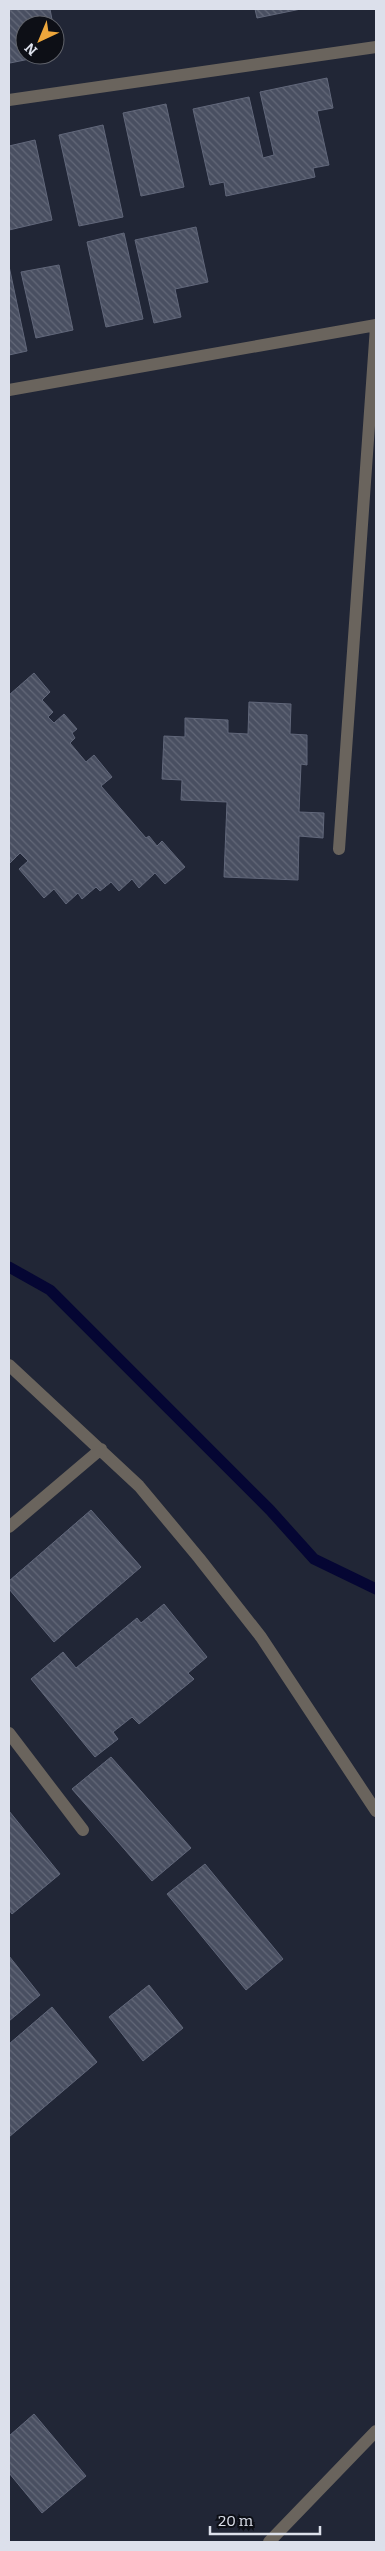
<svg xmlns="http://www.w3.org/2000/svg" width="385" height="2551" font-family="Bitter,serif">
<style>
.lines{fill:none;stroke-linecap:round;stroke-linejoin:round}
.stream{stroke:#050633;stroke-width:11}
.building{fill:url(#building-back-hatch);stroke:#61677a}
.minor{stroke:#6a645d;stroke-width:12}
</style>
<defs>
<pattern id="building-back-hatch" width="6" height="6" patternUnits="userSpaceOnUse" patternTransform="scale(1.25)"><rect width="6" height="6" fill="#494f61"/><path d="M-1 5l2 2M0 0l6 6M5-1l2 2" fill="none" stroke="#636878"/></pattern>
</defs>
<rect width="100%" height="100%" fill="#212636"/>
<g class="lines">
<!-- stream -->
<path class="stream" d="M9 1267 50 1290 270 1510 314 1559 376 1589"/>
</g>
<!-- building -->
<path class="building" d="M9 9H50L53 25H25V55H49L10 63Z
M255 9H301L257 18Z
M55 32 60 53 55 54Z
M327 78 333 108 317 111 329 165 313 168 315 177 226 196 224 182 210 185 193 109 249 97 263 158 274 155 260 92Z
M166 104 184 187 141 196 123 113Z
M103 125 123 217 79 226 59 135Z
M35 140 52 220 9 230V146Z
M196 227 208 282 175 289 181 317 154 323 135 240Z
M124 233 143 319 106 327 87 242Z
M59 265 73 330 36 338 21 272Z
M9 266 27 351 9 355Z
M34 673 50 692 42 700 53 712 48 717 54 723 64 714 77 729 72 733 75 738 70 743 86 762 94 755 112 777 101 786 146 838 149 836 157 846 162 841 185 867 165 884 155 873 139 888 132 879 119 891 111 882 100 891 96 887 82 899 78 893 66 904 54 889 44 898 19 869 28 861 20 853 9 864V695Z
M249 702 291 704 290 734 307 735V765L301 764 299 812 324 813 323 838 299 836 298 880 224 877 227 802 181 800 182 780 162 779 164 736 185 737V718L228 720V733L248 734Z
M91 1510 141 1567 54 1642 9 1589V1581Z
M164 1604 207 1657 188 1673 194 1679 139 1724 132 1717 113 1732 118 1739 95 1757 31 1679 63 1652 76 1668 137 1618 141 1623Z
M111 1757 191 1848 152 1881 72 1789Z
M9 1811 60 1874 12 1914 9 1910Z
M205 1864 283 1959 246 1990 167 1894Z
M9 1956 40 1995 9 2021Z
M149 1985 183 2028 143 2061 109 2017Z
M52 2007 97 2062 9 2137V2044Z
M34 2414 86 2476 42 2513 9 2473V2436Z"/>
<g class="lines">
<!-- minor -->
<path class="minor" d="M9 100 376 47
M9 390 376 325
M339 849 376 327
M9 1365 139 1486 199 1558 261 1637 376 1811
M9 1527 101 1449
M9 1733 83 1830
M269 2542 376 2431"/>
</g>
<!-- border -->
<rect width="385" height="2551" fill="none" stroke="#dce0eb" stroke-width="20"/>
<!-- north arrow -->
<g transform="translate(40 40) rotate(224)"><circle r="24" fill="#0d0f16" stroke="#60636b"/>
<path d="M0-4L9 19L0 12L-9 19Z" fill="#eea73c"/>
<text y="-8" font-size="14" font-weight="bold" text-anchor="middle" fill="#dce0eb">N</text>
</g>
<!-- scale -->
<path d="M210 2526v8h110v-8" fill="none" stroke="#dce0eb" stroke-width="2.5"/>
<text x="218" y="2526" font-size="15" fill="#dce0eb" stroke="#0d0f16" stroke-width="4" paint-order="stroke">20 m</text>
</svg>
